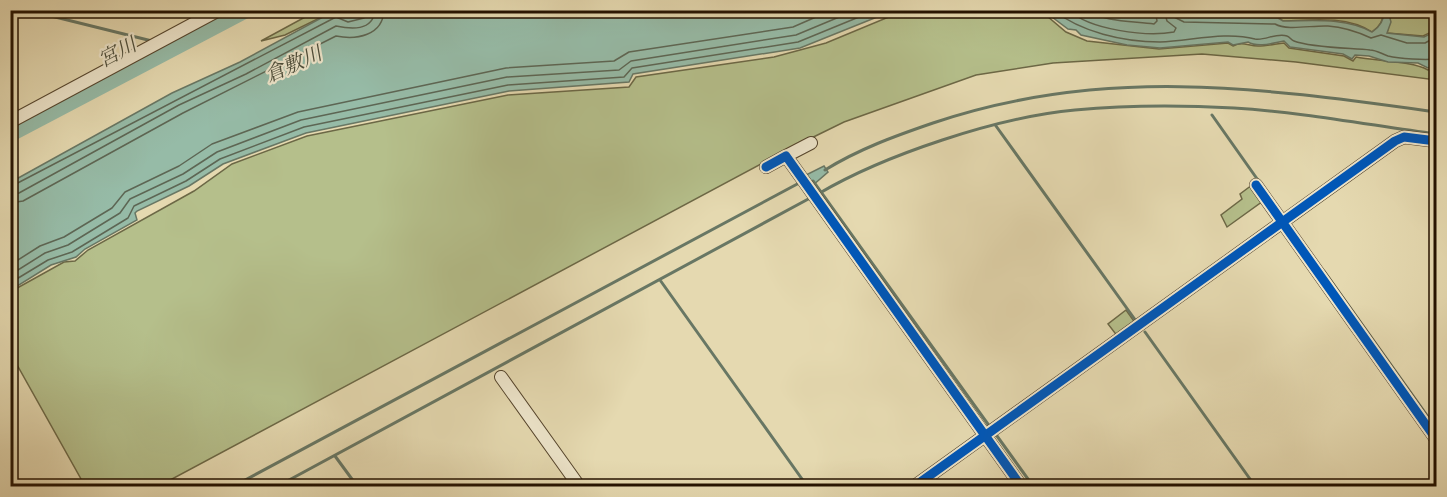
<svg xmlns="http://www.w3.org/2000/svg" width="1447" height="497" font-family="'IM FELL English','Noto Serif JP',serif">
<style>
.green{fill:#b5bf8b;stroke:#6c6846;stroke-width:1.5}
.water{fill:#96bba7;stroke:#687764;stroke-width:1.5}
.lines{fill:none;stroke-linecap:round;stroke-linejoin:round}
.shore{stroke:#5d6654;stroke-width:1.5}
.stream{stroke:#687764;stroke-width:3}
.river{stroke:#96bba7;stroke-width:18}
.street-casing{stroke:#54442c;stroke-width:14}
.street{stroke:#eee6cc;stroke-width:12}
.cycleway-casing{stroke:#eee6cc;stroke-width:13}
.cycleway{stroke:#0057b8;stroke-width:9}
.labels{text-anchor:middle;stroke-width:4.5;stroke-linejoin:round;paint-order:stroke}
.water-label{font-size:20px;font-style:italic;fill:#4c4d3a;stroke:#eee6cc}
</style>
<rect width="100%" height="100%" fill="#e5d9b0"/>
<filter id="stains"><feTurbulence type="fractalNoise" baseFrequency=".00333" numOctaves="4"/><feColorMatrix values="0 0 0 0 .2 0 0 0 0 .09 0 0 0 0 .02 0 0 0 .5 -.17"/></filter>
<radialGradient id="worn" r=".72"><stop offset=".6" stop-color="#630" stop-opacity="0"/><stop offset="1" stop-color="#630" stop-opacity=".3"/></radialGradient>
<!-- green -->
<path class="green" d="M318 10 334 11 285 35 261 41Z
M1383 10C1384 20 1380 26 1372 32 1347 15 1310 20 1283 21L1278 17 1184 15 1174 11Z
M903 11H1041L1066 32 1087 41 1159 49 1228 43 1233 46C1243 41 1248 46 1258 46 1267 46 1275 44 1284 43L1289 48 1344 56 1353 61 1356 57C1376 61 1412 61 1428 70L1436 66V80L1296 62 1202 54 1053 63 976 75 844 122 789 149 159 486H85L11 354 10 292 64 262 75 261 88 250 194 191 232 164 307 136 508 95 629 87 636 77 774 57 826 43Z
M1392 11 1427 14V17L1436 18V30L1423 36 1387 33Z
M1252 185 1263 201 1227 227 1221 215 1242 199 1240 194Z
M1126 310 1136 324 1118 337 1108 324Z"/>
<!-- water -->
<path class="water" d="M1173 10 1184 16 1278 18 1283 21C1311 21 1345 17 1372 32 1380 27 1384 20 1384 11H1388L1391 22 1387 33 1424 37 1436 31V64L1428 68 1418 63 1388 62 1369 56 1355 55 1352 59 1343 54 1290 47 1284 41C1273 43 1258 48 1248 42L1233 45 1228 42 1160 48 1127 45 1081 35 1076 30 1068 29 1044 11Z
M368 11V10L892 11 800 48 633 74 629 82 509 91 306 133 223 164 189 186 137 211 135 213 137 220 85 249 76 257 51 265 11 290V182L172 93 240 62 334 11 349 16Z
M824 166 828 172 812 186 804 176Z"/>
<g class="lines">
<!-- shore -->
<path class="shore" d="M1053 10C1081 32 1123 42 1160 42 1191 41 1225 31 1255 39 1265 41 1277 32 1287 36 1290 37 1291 40 1294 41 1312 48 1352 48 1370 50 1376 50 1382 54 1388 56 1400 59 1425 60 1436 59
M1069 10C1089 30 1147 37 1174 32L1176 28 1167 21 1164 10
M1086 10C1104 22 1132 21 1154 24L1157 21 1155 10
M1172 10 1174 17 1184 22 1275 24C1287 31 1313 25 1328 26 1343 27 1358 32 1371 38L1381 35 1407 43H1425L1436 37
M10 187 336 17 348 22 364 18 367 10
M10 194 19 193 179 105 246 74 336 26C350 29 373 32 375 10
M10 203 23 201 183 113 336 36C356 40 383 36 384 10
M10 265 40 246 64 237 112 208 125 192 179 166 212 144 298 112 506 68 614 61 629 52 793 27 832 10
M10 275 45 253 68 245 120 213 130 199 183 174 217 152 301 120 507 77 619 70 631 61 796 35 856 10
M10 283 48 260 72 252 128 218 134 206 186 181 220 159 304 127 508 85 624 77 632 68 798 42 876 10"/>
<!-- stream -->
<path class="stream" d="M27 10 152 41
M164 45 174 48
M1212 115 1260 183
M996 126 1136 321
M825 170C859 149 895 136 933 123 1104 65 1262 88 1436 112
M813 181 990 427
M818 194C884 155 998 117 1075 110 1127 105 1182 105 1234 108 1301 112 1369 125 1436 134
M1324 271 1436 428
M660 280 807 486
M1145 332 1255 486
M997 436 1033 486
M335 456 357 486
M234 486 801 182
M278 486 812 197"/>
<!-- river -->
<path class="river" d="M10 133 244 10"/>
<defs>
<path id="street" d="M10 122 219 10
M786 156 811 143
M766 167 786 156 1021 486
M1256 185 1436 439
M501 377 579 486
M915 486 1395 141 1404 137 1436 141"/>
</defs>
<!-- street casing -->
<use href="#street" class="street-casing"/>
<!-- street -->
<use href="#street" class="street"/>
<defs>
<path id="cycleway" d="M766 167 786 156 1021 486
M1256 185 1436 439
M915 486 1395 141 1404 137 1436 141"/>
</defs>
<!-- cycleway casing -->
<use href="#cycleway" class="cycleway-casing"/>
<!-- cycleway -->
<use href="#cycleway" class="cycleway"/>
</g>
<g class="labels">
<!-- water labels -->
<g class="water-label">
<text transform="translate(117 52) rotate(-28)" y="7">宮川</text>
<text transform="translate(293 64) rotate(-24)" y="7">倉敷川</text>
</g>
</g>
<!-- margin -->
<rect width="1447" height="497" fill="none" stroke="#e5d9b0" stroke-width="36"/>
<rect x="12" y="12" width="1423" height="473" fill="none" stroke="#241200" stroke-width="3"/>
<rect x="18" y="18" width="1411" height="461" fill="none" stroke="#241200" stroke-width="1.5"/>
<rect width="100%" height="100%" filter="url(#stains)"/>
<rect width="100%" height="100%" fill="url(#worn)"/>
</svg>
